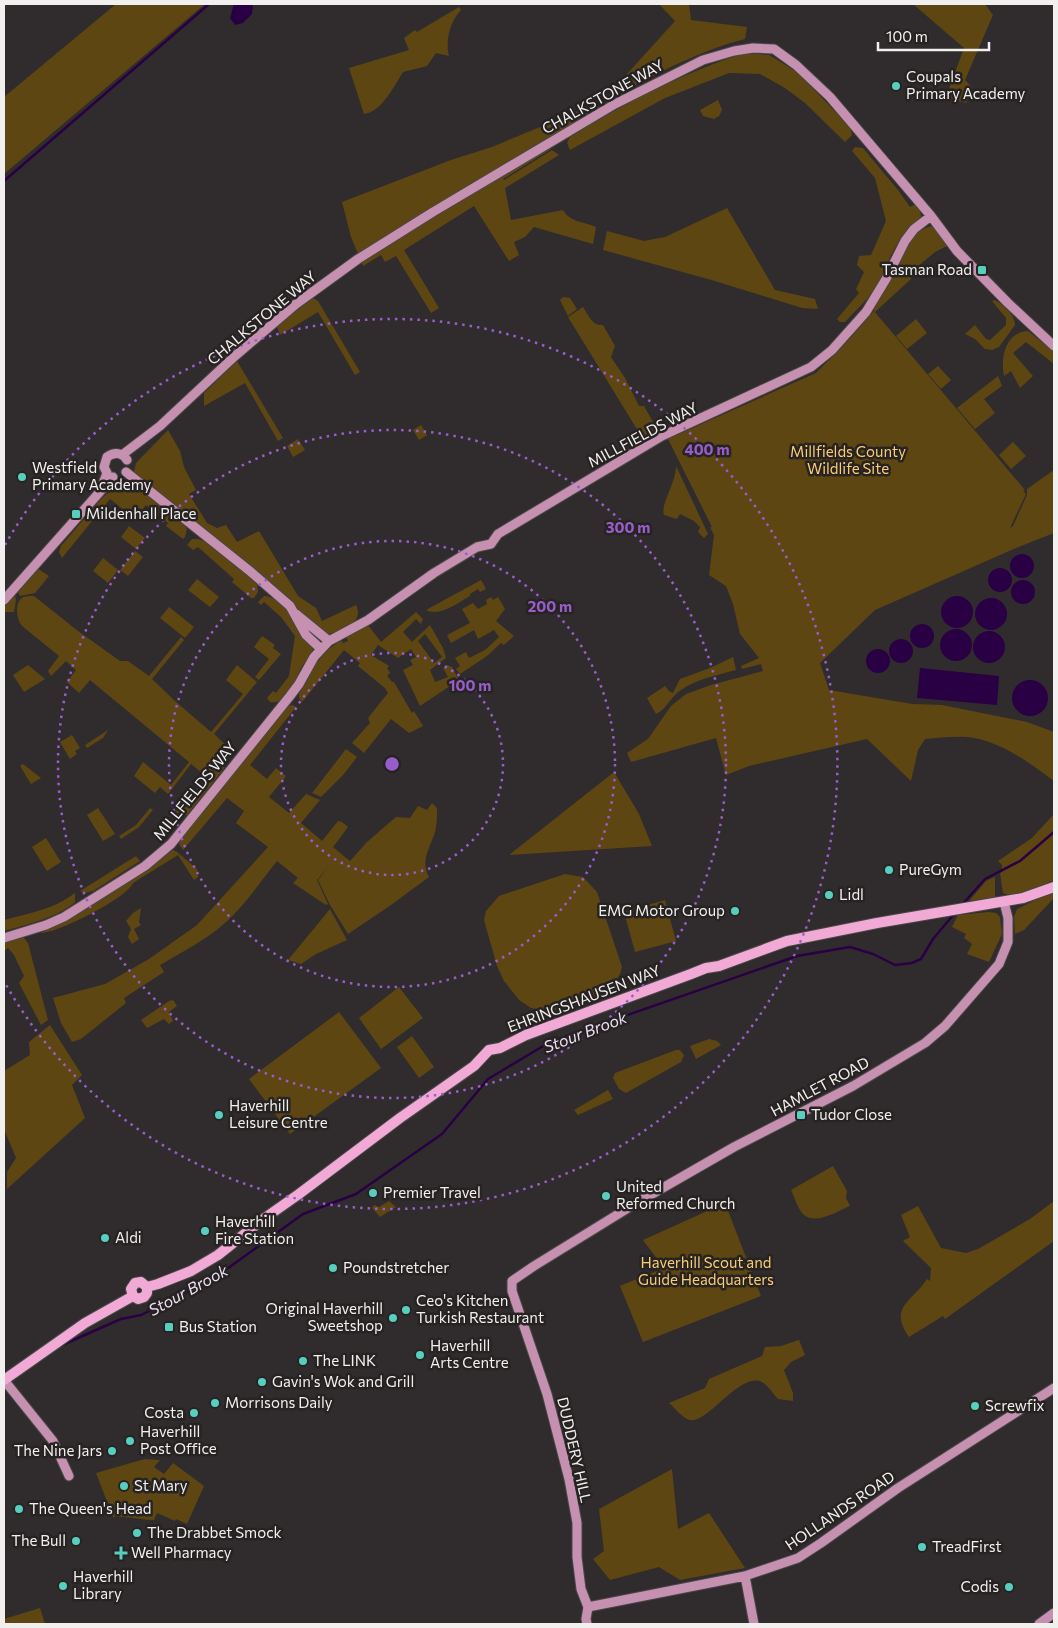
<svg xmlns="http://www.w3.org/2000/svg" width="1058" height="1628" font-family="Commissioner,sans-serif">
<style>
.green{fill:#5e4612;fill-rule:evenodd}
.water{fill:#2a0044}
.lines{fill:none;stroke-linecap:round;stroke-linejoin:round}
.stream{stroke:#2a0044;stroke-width:2.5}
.secondary-casing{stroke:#4b4748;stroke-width:11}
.primary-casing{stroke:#4b4748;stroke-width:12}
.secondary{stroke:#c690b1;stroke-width:9}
.primary{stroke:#f1aad6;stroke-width:10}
.ring{fill:none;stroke:#995dcb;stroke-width:2.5;stroke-dasharray:2.5 5}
.poi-dot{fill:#58cebf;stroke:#272323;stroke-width:2}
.labels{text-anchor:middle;stroke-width:5;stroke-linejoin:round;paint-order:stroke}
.poi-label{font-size:15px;fill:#f2efef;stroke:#272323;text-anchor:start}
.street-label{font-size:15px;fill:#f2efef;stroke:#272323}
.park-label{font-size:15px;fill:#facd75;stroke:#272323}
.water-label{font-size:16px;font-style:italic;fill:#eadff4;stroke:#272323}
.centre{fill:#995dcb;stroke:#272323;stroke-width:2.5}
.ring-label{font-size:15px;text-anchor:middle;font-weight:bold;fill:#995dcb;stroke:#272323;stroke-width:5;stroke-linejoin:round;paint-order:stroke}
</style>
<rect width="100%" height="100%" fill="#302c2d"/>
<!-- green -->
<path class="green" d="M116 4H205L4 174V97Z
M659 4H689L691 20 747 27 745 39C701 50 660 72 620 93L616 90 618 84 675 21Z
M913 4H985L993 15 965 80 972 87 966 103 946 97 964 48Z
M459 7 461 10C450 21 445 41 449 56L436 53 427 66 403 72C394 86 382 112 364 114L349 68 409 50 404 38 415 30 417 32Z
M744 53 769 55 797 72 850 127 852 135 845 142 805 103 785 88 760 74 729 73 665 98 570 150 567 143 570 137C625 103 683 73 744 53Z
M718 100 722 110 719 116 714 119 703 116 700 110Z
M606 106 548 142 551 149 503 179 504 180 552 150 559 155 505 188 511 220 563 210C571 223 583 221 596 227L593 244 534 227 525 237 514 242 519 255 509 261 474 206 404 250 439 308 431 313 396 256 385 262 381 255 363 266 351 237 342 202 451 160 492 147 581 110Z
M855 147 863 148 898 190 910 207 916 204 920 209 921 217 900 239 890 257 882 278 868 298 845 322H840L837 319 859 293 856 289 864 272 857 265 859 256 871 255 886 221 875 178 852 151Z
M727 208 775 290 815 299 818 309 802 308 715 281 603 250 607 231 644 241 665 237Z
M932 226 937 230 949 245 935 252 911 272V279L875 312 873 308C878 300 883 293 888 284 898 265 907 230 932 226Z
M563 297 570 298 577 309 568 316 560 300Z
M313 298 318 301 360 372 355 375 318 312 280 335 277 326Z
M994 300C1003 303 1015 315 1015 325L999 347 992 350 985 349 975 339 965 334 975 325 986 339 990 340 1006 325V318L992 301Z
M583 307C589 316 592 326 603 325L615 346 611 357 625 378 639 406H644L657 429 643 439 568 317Z
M874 311 1025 490 1023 491 1026 494 1010 528 1013 526 1027 495V489L1054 470V533L1016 548 875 610 820 663 829 690 912 704 942 705 1027 722 1054 732V781C1029 762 1000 741 968 737 954 736 938 738 925 739L918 750 911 781 867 739 749 766 726 775 716 738 631 762 627 753 648 739 671 706 686 694 711 685 763 671 761 664 742 669 741 666 759 658 740 634 733 604 726 586 709 575 714 535 710 527H712L668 439 816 373 843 346Z
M916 319 927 333 907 349 896 336Z
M1028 331 1054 352V364L1026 342 1013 353 1033 376 1020 388 1011 371 1004 376C1000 357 1006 332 1028 331Z
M237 361 283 438 278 441 245 383 204 406V393Z
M938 366 951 380 941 389 928 374Z
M998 376 1002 386 984 399 995 413 975 429 957 408Z
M421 425 427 435 419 440 413 430Z
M168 430 180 451 184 467 196 490 189 494 207 523 217 528 226 525 237 542 259 531 298 596 316 608 322 621 356 605C365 624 341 630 327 635L302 614 290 599 134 472 136 463Z
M298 439 305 450 293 457 287 446Z
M1013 442 1026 456 1011 469 999 455Z
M676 466 708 534 704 538 698 532 700 527 694 521 680 514 677 519 664 515C660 505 676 483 676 466Z
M122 481 132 483 183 523 187 529 185 537 183 539 166 526 168 523 146 505 135 519 110 499 62 558 59 552 61 546 102 498Z
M129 526 145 538 136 549 121 537Z
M192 539H198L204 541 257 583 258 592 254 598H251L232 582 234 579 198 547 193 550 187 545Z
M135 551 143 557 128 576 120 570Z
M103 558 118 570 108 583 93 571Z
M37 568 49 576 35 593 20 596 18 592Z
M197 579 219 597 210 607 188 590Z
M481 580 486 589 480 592 478 589 470 594V596C458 603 440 617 426 610Z
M15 595 16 600 14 612H5L4 614V607Z
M34 596 78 631 120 661H128L149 676 181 637 184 640 152 679 175 701 211 732 243 694 226 680 237 665 257 682 214 734 227 746 215 760 225 767 187 815 179 816 175 812 181 805 184 806 207 777 191 764 168 794 160 787 155 793 134 776 143 762 171 785 189 762 90 680 79 693 67 682 76 670 66 661 51 676 48 671 59 656 22 626C17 620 14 604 22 598 25 596 31 596 34 596Z
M264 596C281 595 308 634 313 649 311 656 306 660 302 666 295 678 289 705 270 702L267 698 273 691 276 693 289 676 295 636 281 617 264 602 261 605 258 602Z
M491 597 493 600 498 597 505 609 496 621 514 636 504 645 501 643 487 656 460 674 456 669 460 666 455 658 466 652 469 658 485 650 499 637 494 630 478 639 474 630 451 643 447 635 470 623 462 609 473 603 478 609 487 604 486 600Z
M169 607 194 627 185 638 160 618Z
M416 612 423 619 421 624 416 619 403 632 412 642 430 625 443 648 446 658 430 670 435 682 448 677 443 668 447 665 452 667 459 680 420 706 403 670 413 665 410 660 416 657 411 649 398 658 378 645 371 655 389 666 387 668 390 673 387 676 392 682H394L412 713 414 711 423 726 409 733 391 719 364 753 352 743 370 723 368 718 388 693 385 688 358 666 360 663 344 650 302 702 299 698V694C308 672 321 653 341 640L343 643 348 641 346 637 368 625 381 642ZM425 634 442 657 434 663 418 641Z
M262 636 275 645 273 648 281 654 259 680 255 677 269 659 254 647Z
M733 657 736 670C718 675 696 679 681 690 671 696 666 710 656 714L647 698 665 686 669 691 673 693 680 679 710 668Z
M28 665 45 679 24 692 13 675Z
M293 705 296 707 250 765 267 779 276 768 286 776 269 797 289 813 306 794 320 800 301 823 322 841 338 821 342 822 348 827 333 847 350 861 367 842 396 817 410 818 418 806 427 810 432 803 437 808C437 816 437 825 435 832 430 848 420 861 429 877L391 905 348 934 330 905 318 880 328 867 317 880 328 904 326 905 293 883 298 878 277 861C260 882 245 905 225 923 206 940 182 952 160 965L164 972 124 998 126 1003 81 1039 72 1042 61 1023 53 998 105 984 149 959 197 925 268 847 236 823 244 811 227 798 183 850 179 844 180 838 244 760 287 706Z
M108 730 103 738 87 748 85 745Z
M72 735 80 748 75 751 77 754 70 759 60 742Z
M346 749 357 757 344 774 321 797 312 793Z
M23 764 41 778 31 784 20 766Z
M614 772 639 814 652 846 509 855Z
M98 808 115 834 103 841 87 815Z
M150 808 153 810 139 827 121 839 119 836 136 825Z
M1054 814V880C1042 885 1015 899 1003 893L1000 873 1026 857 1002 869V865L998 861 1032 838Z
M46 838 61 862 47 871 32 847Z
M173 850 177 852 197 869 198 877 194 880 178 855 133 883C127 898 58 933 41 933Z
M136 856 140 861 93 891 85 893 80 891Z
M565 874 583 877 597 892 622 967 620 974 606 997 551 1011 531 1008 519 1000 504 981 497 966 484 920 486 911 499 896Z
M995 877V897L969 901 986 881Z
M1054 891V898L1024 930 1015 934 1014 917 1017 909Z
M75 893V902C59 917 25 925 4 931V920C30 913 52 910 75 893Z
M665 900 676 941 635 952 624 912Z
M141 908 139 922 141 925 134 929 139 939 132 944 128 937 131 929 126 921 133 913Z
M330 909 347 940 316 954 301 964 288 960Z
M989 912 996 913 1000 917 1002 934 989 962 967 954 972 944 964 938 966 934 952 927 958 915Z
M19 936 24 938 28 943 48 1020 41 1025 19 983 24 976 14 955 8 948 4 951V941Z
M399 987 423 1018 381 1049 359 1018Z
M173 1000 177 1006 169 1012 173 1021 169 1024 164 1019 147 1028 141 1020 169 1001Z
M339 1012 381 1068 290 1134 249 1079Z
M50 1025 82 1075 72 1085 85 1118 7 1189V1172L16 1158 4 1129V1071L30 1055 29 1042Z
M412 1036 434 1067 419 1078 397 1047Z
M709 1039 717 1041 721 1045 696 1059 690 1046Z
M676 1050H680L684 1055 681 1062 626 1093 619 1089 613 1078 615 1073Z
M608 1090 613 1099 578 1115 574 1110Z
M833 1166 847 1191 846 1198 850 1206C838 1211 816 1225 804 1215 798 1210 795 1198 791 1190Z
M389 1201 396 1207 380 1217 372 1208 374 1205 379 1207Z
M1054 1201V1241L945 1319 943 1316 909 1337C888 1307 912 1302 927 1279L930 1281 931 1268 903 1241 910 1237 901 1215 918 1206 941 1248 966 1253 978 1249 1030 1219Z
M725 1203 761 1296 643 1342 620 1286 664 1268 643 1240Z
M799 1340 805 1355 791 1362 784 1370 793 1393V1401L778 1399C773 1394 768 1385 762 1382 740 1371 708 1424 690 1420 682 1418 675 1408 669 1403L705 1388 709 1379 762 1356 765 1347 781 1346Z
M145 1459 160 1460 154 1467 164 1474 173 1463 204 1486 187 1524 176 1519 175 1521 157 1513 154 1520C140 1520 126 1516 113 1517L96 1473Z
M672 1469 678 1529 709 1513 745 1568 680 1580 659 1567 610 1580 593 1559 604 1551 599 1509Z
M40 1608 45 1624H4V1619Z"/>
<!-- water -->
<path class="water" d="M234 4H253L252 14 243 23 235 25 230 18Z
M1010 566a12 12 0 1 1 24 0a12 12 0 1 1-24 0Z
M988 580a12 12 0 1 1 24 0a12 12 0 1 1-24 0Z
M1011 592a12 12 0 1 1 24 0a12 12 0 1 1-24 0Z
M941 612a16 16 0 1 1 32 0a16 16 0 1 1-32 0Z
M975 614a16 16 0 1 1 32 0a16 16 0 1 1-32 0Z
M910 636a12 12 0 1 1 24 0a12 12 0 1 1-24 0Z
M940 645a16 16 0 1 1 32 0a16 16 0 1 1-32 0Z
M973 647a16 16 0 1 1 32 0a16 16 0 1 1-32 0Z
M889 651a12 12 0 1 1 24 0a12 12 0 1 1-24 0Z
M866 661a12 12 0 1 1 24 0a12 12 0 1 1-24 0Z
M920 668 999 676 997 705 917 698Z
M1012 698a18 18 0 1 1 36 0a18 18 0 1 1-36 0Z"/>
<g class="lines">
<!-- stream -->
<path class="stream" d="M4 181 209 4
M961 906 985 879 1020 861 1054 832
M60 1346 121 1319 141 1315 213 1279 303 1214 356 1194 442 1134 488 1079 550 1042 797 956 850 947 873 954 895 965 912 963 921 959 933 939 954 914"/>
<defs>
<path id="secondary" d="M122 455 160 426 235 356 296 304 358 259 433 212 615 104 703 60 734 51 753 48 774 49 796 65 830 97 931 216 957 251 1008 303 1054 346
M126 472 251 572 290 606 306 635 321 649
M102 486 107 473 104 467 107 457C114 452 122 452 127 460
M4 600 113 477
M296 614 329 641
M4 938 46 925 64 917 145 866 171 844 290 696 299 684 314 657 329 641 368 620 434 573 477 547 491 544 498 534 662 436 811 367 832 350 866 312 886 279 905 241 914 229 931 216
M4 1380 53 1441 69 1476
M745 1576 754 1624
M588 1607 745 1576 798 1558 821 1543 898 1488 1054 1388
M587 1624 586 1619 588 1607 581 1589 577 1557V1523L569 1479 547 1394 512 1291V1281L534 1266 633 1205 734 1147 853 1086 925 1043 945 1026 999 964 1008 942V918L1004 902
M1039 1624 1054 1613"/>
<path id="primary" d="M147 1287 158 1284 191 1271 218 1255 262 1220 299 1194 400 1118 474 1066 489 1050 500 1048 526 1035 691 974 706 968 719 966 787 941 877 923 1023 898 1054 887
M133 1296 131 1289 135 1283 141 1282 147 1287
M133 1296 138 1299 144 1297 147 1293V1287
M4 1380 85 1323 133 1296"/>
</defs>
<!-- secondary casing -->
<use href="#secondary" class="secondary-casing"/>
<!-- primary casing -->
<use href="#primary" class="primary-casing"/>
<!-- secondary -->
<use href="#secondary" class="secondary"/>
<!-- primary -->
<use href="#primary" class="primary"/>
</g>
<!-- distance rings -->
<g class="ring">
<circle cx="392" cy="764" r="111"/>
<circle cx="392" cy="764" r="223"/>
<circle cx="392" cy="764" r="334"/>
<path d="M5 545A445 445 0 1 1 5 983"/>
</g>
<!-- markers -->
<g class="poi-dot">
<circle cx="896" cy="86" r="5"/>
<rect x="977" y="265" width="10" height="10" rx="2.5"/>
<circle cx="22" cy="477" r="5"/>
<rect x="71" y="509" width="10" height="10" rx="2.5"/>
<circle cx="889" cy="870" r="5"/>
<circle cx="829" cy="895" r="5"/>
<circle cx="735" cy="911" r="5"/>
<circle cx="219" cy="1115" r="5"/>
<rect x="796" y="1110" width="10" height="10" rx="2.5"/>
<circle cx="373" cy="1193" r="5"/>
<circle cx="606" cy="1196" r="5"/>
<circle cx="205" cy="1231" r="5"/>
<circle cx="105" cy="1238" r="5"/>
<circle cx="333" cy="1268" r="5"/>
<circle cx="406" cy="1310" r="5"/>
<circle cx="393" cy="1318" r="5"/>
<rect x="164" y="1322" width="10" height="10" rx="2.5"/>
<circle cx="420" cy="1355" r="5"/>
<circle cx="303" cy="1361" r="5"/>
<circle cx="262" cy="1382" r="5"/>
<circle cx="215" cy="1403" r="5"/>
<circle cx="975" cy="1406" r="5"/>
<circle cx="194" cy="1413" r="5"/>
<circle cx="130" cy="1441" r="5"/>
<circle cx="112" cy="1451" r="5"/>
<circle cx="124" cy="1486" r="5"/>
<circle cx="19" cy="1509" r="5"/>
<circle cx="137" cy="1533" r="5"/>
<circle cx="76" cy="1541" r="5"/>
<circle cx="922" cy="1547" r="5"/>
<path d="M118.5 1545.5h5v5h5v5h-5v5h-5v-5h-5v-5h5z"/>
<circle cx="63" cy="1586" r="5"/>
<circle cx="1009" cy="1587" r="5"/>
</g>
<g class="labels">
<!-- poi labels -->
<g class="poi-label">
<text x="906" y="82">Coupals<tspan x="906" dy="17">Primary Academy</tspan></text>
<text x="972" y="275" text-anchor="end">Tasman Road</text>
<text x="32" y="473">Westfield<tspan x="32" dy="17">Primary Academy</tspan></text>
<text x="86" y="519">Mildenhall Place</text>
<text x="899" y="875">PureGym</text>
<text x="839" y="900">Lidl</text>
<text x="725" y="916" text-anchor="end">EMG Motor Group</text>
<text x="229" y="1111">Haverhill<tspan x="229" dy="17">Leisure Centre</tspan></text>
<text x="811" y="1120">Tudor Close</text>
<text x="616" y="1192">United<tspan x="616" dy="17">Reformed Church</tspan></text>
<text x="383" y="1198">Premier Travel</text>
<text x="215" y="1227">Haverhill<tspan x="215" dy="17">Fire Station</tspan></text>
<text x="115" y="1243">Aldi</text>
<text x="343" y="1273">Poundstretcher</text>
<text x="416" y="1306">Ceo's Kitchen<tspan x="416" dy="17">Turkish Restaurant</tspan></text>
<text x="383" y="1314" text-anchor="end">Original Haverhill<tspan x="383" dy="17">Sweetshop</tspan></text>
<text x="179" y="1332">Bus Station</text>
<text x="430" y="1351">Haverhill<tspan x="430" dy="17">Arts Centre</tspan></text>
<text x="313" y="1366">The LINK</text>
<text x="272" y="1387">Gavin's Wok and Grill</text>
<text x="225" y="1408">Morrisons Daily</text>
<text x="985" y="1411">Screwfix</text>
<text x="184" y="1418" text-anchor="end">Costa</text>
<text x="140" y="1437">Haverhill<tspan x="140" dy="17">Post Office</tspan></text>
<text x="102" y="1456" text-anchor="end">The Nine Jars</text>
<text x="134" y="1491">St Mary</text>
<text x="29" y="1514">The Queen's Head</text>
<text x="147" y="1538">The Drabbet Smock</text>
<text x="66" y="1546" text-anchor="end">The Bull</text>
<text x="932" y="1552">TreadFirst</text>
<text x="131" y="1558">Well Pharmacy</text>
<text x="73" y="1582">Haverhill<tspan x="73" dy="17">Library</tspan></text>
<text x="999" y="1592" text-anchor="end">Codis</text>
</g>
<!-- street labels -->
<g class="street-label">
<text transform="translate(603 97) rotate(-29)" y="5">CHALKSTONE WAY</text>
<text transform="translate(262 318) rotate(-40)" y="5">CHALKSTONE WAY</text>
<text transform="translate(643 435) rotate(-28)" y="5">MILLFIELDS WAY</text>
<text transform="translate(195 791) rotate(-51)" y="5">MILLFIELDS WAY</text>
<text transform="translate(584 999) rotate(-21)" y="5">EHRINGSHAUSEN WAY</text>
<text transform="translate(820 1087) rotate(-28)" y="5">HAMLET ROAD</text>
<text transform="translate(574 1450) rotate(77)" y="5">DUDDERY HILL</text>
<text transform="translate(840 1511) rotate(-34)" y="5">HOLLANDS ROAD</text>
</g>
<!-- park labels -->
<g class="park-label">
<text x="848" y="457">Millfields County<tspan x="848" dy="17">Wildlife Site</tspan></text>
<text x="706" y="1268">Haverhill Scout and<tspan x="706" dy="17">Guide Headquarters</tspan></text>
</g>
<!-- water labels -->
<g class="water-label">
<text transform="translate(585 1032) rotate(-21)" y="6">Stour Brook</text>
<text transform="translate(188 1290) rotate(-29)" y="6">Stour Brook</text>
</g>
</g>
<circle cx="392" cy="764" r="8" class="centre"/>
<g class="ring-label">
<text x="707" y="455">400 m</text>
<text x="628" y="533">300 m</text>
<text x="550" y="612">200 m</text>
<text x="470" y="691">100 m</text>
</g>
<!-- border -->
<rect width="1058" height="1628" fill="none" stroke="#f2efef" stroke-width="10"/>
<!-- scale -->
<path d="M878 42v8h111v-8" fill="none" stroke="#f2efef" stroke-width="2.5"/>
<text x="886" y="42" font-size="15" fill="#f2efef" stroke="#272323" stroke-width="4" paint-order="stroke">100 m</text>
</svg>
